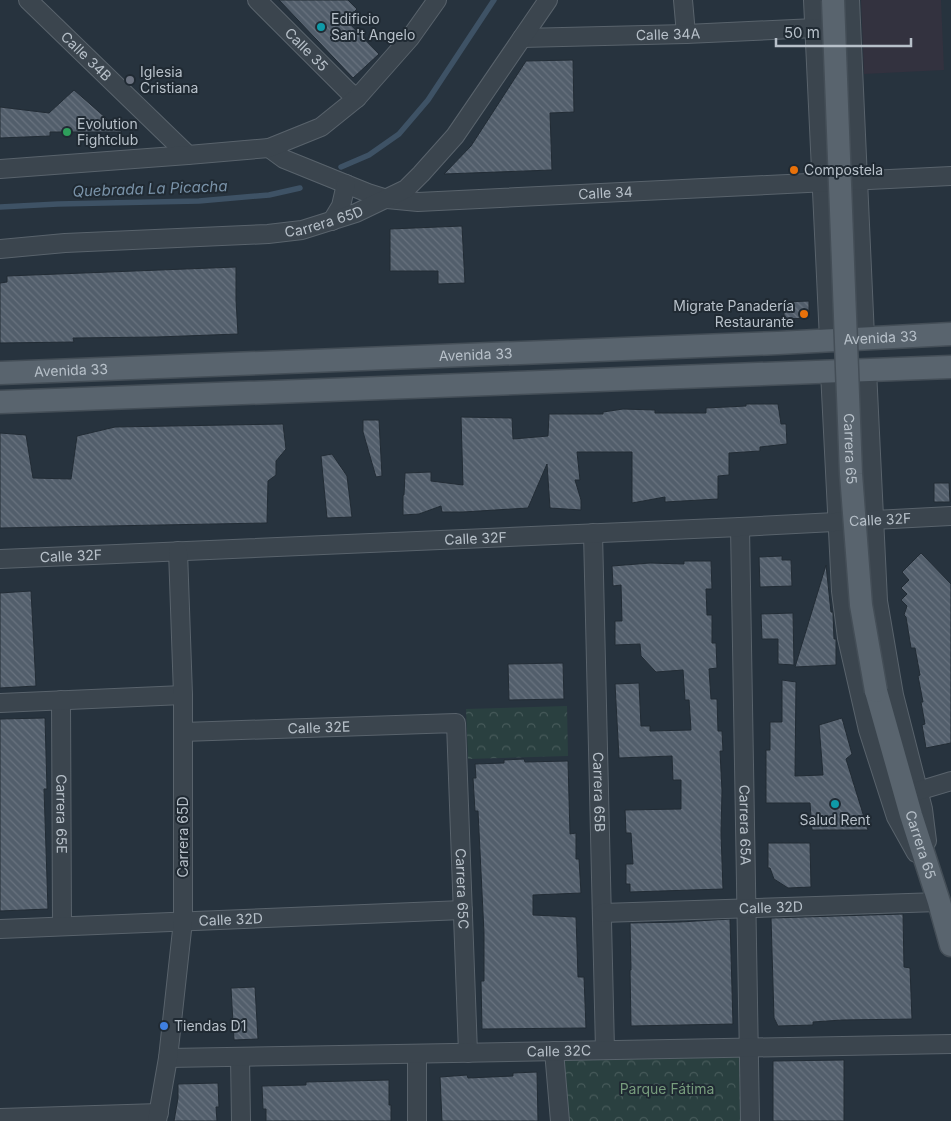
<svg xmlns="http://www.w3.org/2000/svg" width="951" height="1121" font-family="Inter,sans-serif">
<style>
.medical{fill:#33323f}
.park{fill:url(#park-crowns)}
.lines{fill:none;stroke-linecap:round;stroke-linejoin:round}
.stream{stroke:#3e5265;stroke-width:5.5}
.building{fill:url(#building-back-hatch);stroke:#222c35}
.minor-casing{stroke:#59636c;stroke-width:20}
.major-casing{stroke:#444e57;stroke-width:25}
.minor{stroke:#3b454e;stroke-width:18}
.major{stroke:#59646e;stroke-width:22}
.major-bridge-casing{stroke:#444e57;stroke-width:25;stroke-linecap:butt}
.major-bridge{stroke:#59646e;stroke-width:22}
.culture-dot{fill:#0f9aa8;stroke:#202a33;stroke-width:2}
.worship-dot{fill:#6b7280;stroke:#202a33;stroke-width:2}
.leisure-dot{fill:#2e9e5b;stroke:#202a33;stroke-width:2}
.food-dot{fill:#e8710a;stroke:#202a33;stroke-width:2}
.shop-dot{fill:#3f7fe0;stroke:#202a33;stroke-width:2}
.labels{text-anchor:middle;stroke-width:4;stroke-linejoin:round;paint-order:stroke}
.poi-label{font-size:14px;fill:#b7c0c9;stroke:#202a33;text-anchor:start}
.street-label{font-size:14px;fill:#b7c0c9;stroke:#202a33}
.park-label{font-size:14px;fill:#779c7d;stroke:#202a33}
.water-label{font-size:15px;font-style:italic;fill:#7a93a9;stroke:#202a33}
</style>
<defs>
<pattern id="park-crowns" width="20" height="18" patternUnits="userSpaceOnUse" patternTransform="scale(1.25)"><rect width="20" height="18" fill="#2a4040"/><path d="M2 6a3 3 0 1 1 6 0M12 15a3 3 0 1 1 6 0" fill="none" stroke="#475a5a"/></pattern>
<pattern id="building-back-hatch" width="6" height="6" patternUnits="userSpaceOnUse" patternTransform="scale(1.25)"><rect width="6" height="6" fill="#525e6b"/><path d="M-1 5l2 2M0 0l6 6M5-1l2 2" fill="none" stroke="#69737f"/></pattern>
</defs>
<rect width="100%" height="100%" fill="#27333e"/>
<!-- medical -->
<path class="medical" d="M861 0H941L944 70 864 74Z"/>
<!-- park -->
<path class="park" d="M567 706 568 756 468 759 466 709Z
M741 1056 743 1121H565L561 1059Z"/>
<g class="lines">
<!-- stream -->
<path class="stream" d="M341 167 369 155 399 134 428 100 494 0
M0 207 58 204 199 201 269 195 300 188"/>
</g>
<!-- building -->
<path class="building" d="M279 0H348L357 9 346 20 379 54 353 78Z
M573 60 574 112 550 113 552 170 444 174 471 146 526 61Z
M74 90 122 132H50V136L0 138V107L49 113Z
M462 226 465 283 438 284V271H390V229Z
M236 267V300L238 334 157 337 73 338 74 342 0 343V283L7 282V276Z
M809 301V318L784 319V302Z
M746 404H778L781 424H786L787 444 760 447V451L729 453V475L718 476V499L665 502V497L632 503V452H577L580 480H575L581 500V510L550 508 547 464 528 508 463 512H442L441 506 419 514 403 515V495H404L405 473 431 472V481L463 485 461 417 512 418 513 439 548 436 549 414H603V412L623 409 655 410V413H706V408L746 406Z
M363 420H379L382 476 376 477 363 432Z
M283 424 286 449 276 461V475L268 481 267 523 0 528V433L26 435 33 478 71 479 77 436 115 427Z
M332 454 347 476 352 517 327 518 321 456Z
M934 483H949L950 502H934Z
M921 553 951 584V743L926 748 922 725 925 724 921 702H923L918 676 920 675 915 648H911L906 617 904 615 907 606 901 600 907 594 901 588 909 580 902 572Z
M782 556V560H791L792 586 760 587 759 557Z
M684 561H711L712 589H706L707 615H712V643H716L717 668 709 669 711 699H717L718 731H722L723 751H720L722 791 721 833 723 889 630 892V884H626V864H633L631 833H626L625 810 681 809V780H673L672 756 619 758 615 684 639 683 641 726H650V731L691 730 689 700H685L683 670 656 672 641 656 640 644 615 645V621H622L621 585 613 586 612 566 650 563 684 564Z
M826 565 831 612H833V614L834 639H836V665L795 667Z
M31 591 36 686 0 688V593Z
M793 613 794 665 778 664V639H762L761 614Z
M563 663 564 699 509 700 508 664Z
M782 680 796 682 795 776 823 775 819 725 842 718 852 754 846 759 868 830H812L810 803H766V750H770V722H782Z
M45 718 47 789H44L48 909 0 911V719Z
M524 759 525 762 568 761 570 834 576 833V859H579L581 893 533 895V915L576 917 578 977H584L586 1028 482 1029 481 981H484V933L478 811H475L473 778H476L475 764 504 763V760Z
M768 843H810L811 887 788 888 774 879 770 868H768Z
M903 914 904 967 910 968 912 1019 842 1020 813 1022V1025L778 1026 774 1018 771 918Z
M730 919 733 1024 631 1026 630 970H631L630 923 680 922Z
M255 987 258 1039 234 1040 231 988Z
M844 1060V1121H773V1061Z
M537 1072 538 1121H442L440 1077 467 1075 468 1078 513 1076V1073Z
M389 1080V1105H391V1121H266V1109H263L262 1086 306 1085V1082Z
M218 1083 219 1107H216L217 1121H174L178 1098V1084Z"/>
<g class="lines">
<defs>
<g id="minor">
<path id="s1" d="M28 0 188 155"/>
<path id="s2" d="M257 0 348 91 357 98"/>
<path d="M683 0 686 34"/>
<path d="M813 0 829 340"/>
<path d="M850 0 865 337"/>
<path id="s3" d="M522 38 686 34 815 28"/>
<path id="s4" d="M269 148 284 159 368 193 387 199 418 202 951 176"/>
<path d="M0 169 188 155 269 148 321 127 357 98 410 38 437 0"/>
<path d="M332 221 341 206 346 184"/>
<path id="s5" d="M0 249 65 243 268 234 302 230 356 213 406 189 421 174 455 136 548 0"/>
<path d="M867 370 878 601 894 695 923 809 927 841"/>
<path d="M830 372 841 591 847 638 868 730 896 817 916 853"/>
<path id="s6" d="M740 527 750 1121"/>
<path id="s7" d="M593 533 605 1050"/>
<path id="s8" d="M0 559 740 527 951 516"/>
<path id="s9" d="M61 700 62 926"/>
<path d="M0 703 183 695"/>
<path id="s10" d="M183 732 456 723 468 1053"/>
<path d="M918 791 951 781"/>
<path id="s11" d="M602 913 939 902"/>
<path id="s12" d="M0 929 463 910"/>
<path d="M554 1051 560 1121"/>
<path d="M417 1054V1121"/>
<path d="M240 1057 241 1121"/>
<path id="s13" d="M168 1058 951 1044"/>
<path d="M0 1118 159 1113"/>
<path d="M157 1121 168 1058 183 921V695L178 551"/>
</g>
<g id="major">
<path id="s14" d="M0 373 778 343 951 334"/>
<path d="M0 402 951 367"/>
<path id="s15" d="M876 691 911 815 939 902 951 945"/>
</g>
</defs>
<!-- minor casing -->
<use href="#minor" class="minor-casing"/>
<!-- major casing -->
<use href="#major" class="major-casing"/>
<!-- minor -->
<use href="#minor" class="minor"/>
<!-- major -->
<use href="#major" class="major"/>
<defs>
<g id="major-bridge">
<path id="s16" d="M833 0 851 474 861 605 876 691"/>
</g>
</defs>
<!-- major-bridge casing -->
<use href="#major-bridge" class="major-bridge-casing"/>
<!-- major-bridge -->
<use href="#major-bridge" class="major-bridge"/>
</g>
<!-- markers -->
<g class="culture-dot">
<circle cx="321" cy="27" r="5"/>
<circle cx="835" cy="804" r="5"/>
</g>
<circle class="worship-dot" cx="130" cy="80" r="5"/>
<circle class="leisure-dot" cx="67" cy="132" r="5"/>
<g class="food-dot">
<circle cx="794" cy="170" r="5"/>
<circle cx="804" cy="314" r="5"/>
</g>
<circle class="shop-dot" cx="164" cy="1026" r="5"/>
<g class="labels">
<!-- poi labels -->
<g class="poi-label">
<text x="331" y="24">Edificio<tspan x="331" dy="16">San't Angelo</tspan></text>
<text x="140" y="77">Iglesia<tspan x="140" dy="16">Cristiana</tspan></text>
<text x="77" y="129">Evolution<tspan x="77" dy="16">Fightclub</tspan></text>
<text x="804" y="175">Compostela</text>
<text x="794" y="311" text-anchor="end">Migrate Panadería<tspan x="794" dy="16">Restaurante</tspan></text>
<text x="835" y="825" text-anchor="middle">Salud Rent</text>
<text x="174" y="1031">Tiendas D1</text>
</g>
<!-- street labels -->
<g class="street-label">
<text dy="5" stroke="none"><textPath href="#s3" startOffset="146">Calle 34A</textPath></text>
<text dy="5" stroke="none"><textPath href="#s2" startOffset="70">Calle 35</textPath></text>
<text dy="5" stroke="none"><textPath href="#s1" startOffset="81">Calle 34B</textPath></text>
<text dy="5" stroke="none"><textPath href="#s4" startOffset="348">Calle 34</textPath></text>
<text dy="5" stroke="none"><textPath href="#s5" startOffset="326">Carrera 65D</textPath></text>
<text dy="5" stroke="none"><textPath href="#s14" startOffset="881">Avenida 33</textPath></text>
<text dy="5" stroke="none"><textPath href="#s14" startOffset="476">Avenida 33</textPath></text>
<text dy="5" stroke="none"><textPath href="#s14" startOffset="71">Avenida 33</textPath></text>
<text dy="5" stroke="none"><textPath href="#s16" startOffset="449">Carrera 65</textPath></text>
<text dy="5" stroke="none"><textPath href="#s8" startOffset="881">Calle 32F</textPath></text>
<text dy="5" stroke="none"><textPath href="#s8" startOffset="476">Calle 32F</textPath></text>
<text dy="5" stroke="none"><textPath href="#s8" startOffset="71">Calle 32F</textPath></text>
<text dy="5" stroke="none"><textPath href="#s10" startOffset="136">Calle 32E</textPath></text>
<text dy="5" stroke="none"><textPath href="#s7" startOffset="259">Carrera 65B</textPath></text>
<text dy="5" stroke="none"><textPath href="#s9" startOffset="114">Carrera 65E</textPath></text>
<text dy="5" stroke="none"><textPath href="#s6" startOffset="298">Carrera 65A</textPath></text>
<text transform="translate(183 837) rotate(-90)" y="5">Carrera 65D</text>
<text dy="5" stroke="none"><textPath href="#s15" startOffset="160">Carrera 65</textPath></text>
<text dy="5" stroke="none"><textPath href="#s10" startOffset="439">Carrera 65C</textPath></text>
<text dy="5" stroke="none"><textPath href="#s11" startOffset="169">Calle 32D</textPath></text>
<text dy="5" stroke="none"><textPath href="#s12" startOffset="231">Calle 32D</textPath></text>
<text dy="5" stroke="none"><textPath href="#s13" startOffset="391">Calle 32C</textPath></text>
</g>
<!-- park labels -->
<g class="park-label">
<text x="667" y="1094">Parque Fátima</text>
</g>
<!-- water labels -->
<g class="water-label">
<text transform="translate(150 189) rotate(-2)" y="5">Quebrada La Picacha</text>
</g>
</g>
<!-- scale -->
<path d="M776 38v8h135v-8" fill="none" stroke="#b7c0c9" stroke-width="2.5"/>
<text x="784" y="38" font-size="15" fill="#b7c0c9" stroke="#202a33" stroke-width="4" paint-order="stroke">50 m</text>
</svg>
